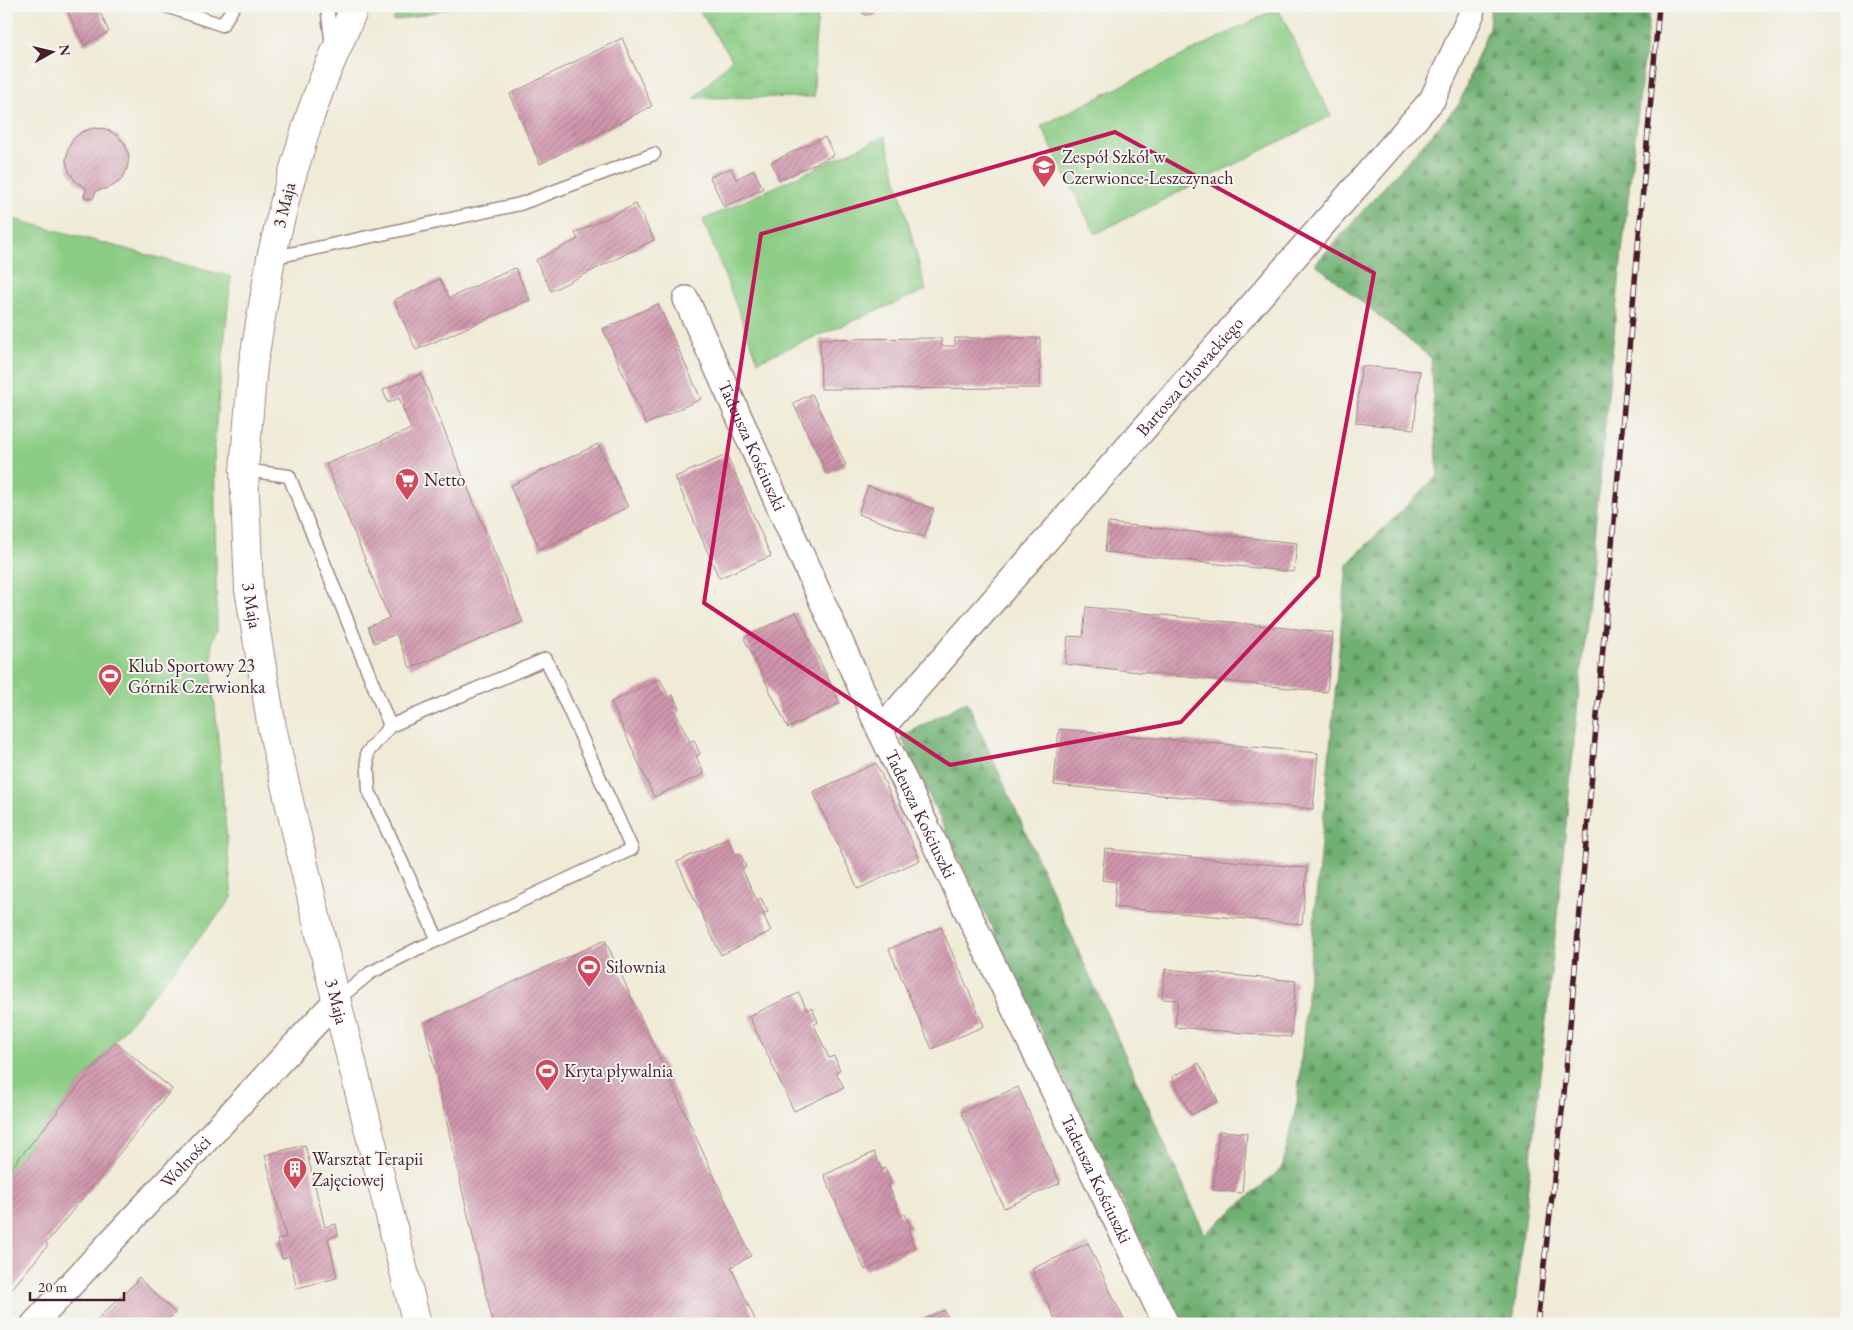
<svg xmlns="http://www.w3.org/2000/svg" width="1853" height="1330" font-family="'EB Garamond',serif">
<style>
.grass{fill:url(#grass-tufts);stroke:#6a7658}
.forest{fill:url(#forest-firs);stroke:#5d684e}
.park{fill:#8bcc84;stroke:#6a7658}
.building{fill:url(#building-hatch)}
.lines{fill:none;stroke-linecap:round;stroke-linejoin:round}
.lane-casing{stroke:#9d8581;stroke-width:15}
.street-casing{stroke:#9d8581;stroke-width:28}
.secondary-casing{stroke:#9d8581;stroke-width:30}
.lane{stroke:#fff;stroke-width:12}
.street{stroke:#fff;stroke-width:25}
.secondary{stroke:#fff;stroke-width:28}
.rail-casing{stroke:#4a1f2b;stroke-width:5.5}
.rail{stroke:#f6f6f2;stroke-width:4;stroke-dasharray:11;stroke-linecap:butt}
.marked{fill:none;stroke:#c2185b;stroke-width:4;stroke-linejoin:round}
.labels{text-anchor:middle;stroke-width:4;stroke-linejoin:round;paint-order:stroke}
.poi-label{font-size:18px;fill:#4a1f2b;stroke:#f6f6f2;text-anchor:start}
.street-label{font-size:18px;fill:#4a1f2b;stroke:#f6f6f2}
</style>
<defs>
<pattern id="grass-tufts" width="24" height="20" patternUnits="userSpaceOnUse" patternTransform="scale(1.25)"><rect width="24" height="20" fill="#8bcc84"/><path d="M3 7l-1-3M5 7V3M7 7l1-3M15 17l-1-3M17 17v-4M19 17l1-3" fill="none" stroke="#79af72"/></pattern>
<pattern id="forest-firs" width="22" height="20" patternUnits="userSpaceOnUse" patternTransform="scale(1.25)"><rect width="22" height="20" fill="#70b072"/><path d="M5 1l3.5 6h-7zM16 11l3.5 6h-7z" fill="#5e8f5e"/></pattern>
<pattern id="building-hatch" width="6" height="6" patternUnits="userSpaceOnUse" patternTransform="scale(1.25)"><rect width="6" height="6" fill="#d096ad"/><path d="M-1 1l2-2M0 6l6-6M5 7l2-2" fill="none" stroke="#ab7a8d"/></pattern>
</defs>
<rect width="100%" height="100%" fill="#f6f6f2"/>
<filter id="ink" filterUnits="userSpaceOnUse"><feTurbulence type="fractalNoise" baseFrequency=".02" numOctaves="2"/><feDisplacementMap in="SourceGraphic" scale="10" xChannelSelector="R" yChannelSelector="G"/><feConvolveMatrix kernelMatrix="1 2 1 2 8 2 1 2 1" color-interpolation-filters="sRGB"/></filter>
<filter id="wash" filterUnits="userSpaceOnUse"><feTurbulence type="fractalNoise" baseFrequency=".0096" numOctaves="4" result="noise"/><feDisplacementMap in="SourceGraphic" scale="20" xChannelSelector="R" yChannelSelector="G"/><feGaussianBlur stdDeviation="1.12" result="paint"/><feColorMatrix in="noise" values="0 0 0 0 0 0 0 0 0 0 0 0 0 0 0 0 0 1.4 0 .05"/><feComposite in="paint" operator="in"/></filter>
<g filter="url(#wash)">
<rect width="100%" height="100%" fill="#f0ebd7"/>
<!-- grass -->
<path class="grass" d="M400 6H461L393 21Z
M696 6H819L815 43 814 97 694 98 732 59Z"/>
<!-- forest -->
<path class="forest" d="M1491 6H1650L1622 252 1555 937 1513 1324H1181L901 737 967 701 1205 1234 1282 1168 1297 1103 1347 564 1438 475 1431 358 1315 264 1459 104 1489 27Z"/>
<!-- park -->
<path class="park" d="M1278 8 1331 116 1095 234 1041 126Z
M885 136 926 290 758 361 703 220Z
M6 217 231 277 214 443 217 630 212 640V688L215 706 232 898 6 1174Z"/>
<g id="blocks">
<!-- building -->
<path class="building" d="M65 6H97L109 32 84 45Z
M856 6H880L870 15 868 14 866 16Z
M622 38 652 106 540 164 510 94Z
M93 128 106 129 117 135 125 144 129 156 127 169 121 180 111 187 96 191 93 199 84 197 86 188 76 182 69 171 66 160 68 149 73 139 82 132Z
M825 137 834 155 780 180 771 162Z
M731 168 736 179 754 170 763 189 724 207 710 177Z
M636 204 654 240 551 291 536 260 578 239 575 233Z
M515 268 530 300 416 350 394 300 440 279 449 298Z
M658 304 701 399 646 424 603 329Z
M941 338V346H955V338H1040V388L821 389 820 339Z
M1361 366 1420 371 1414 429 1356 423Z
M421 374 523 622 410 668 396 634 374 643 368 627 389 618 326 464 411 429 399 398 388 403 383 390Z
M812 394 846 465 827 474 793 403Z
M598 444 628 507 540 549 510 486Z
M727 455 771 556 719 578 675 477Z
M868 486 934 509 924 537 858 514Z
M1108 523 1297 543 1294 572 1105 552Z
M1086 607 1333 633 1327 692 1065 664 1068 636 1083 637Z
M796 612 840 703 788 728 744 638Z
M660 679 669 697 673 695 679 709 675 711 690 742 694 740 700 754 696 756 704 774 654 797 611 702Z
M1059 729 1318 753 1313 809 1054 785Z
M876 763 920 860 858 889 813 792Z
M728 838 735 855 740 853 746 867 742 869 757 900 761 898 768 912 763 914 771 931 721 955 677 862Z
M1105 849 1307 868 1302 924 1114 907 1116 882 1102 880Z
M941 927 984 1026 932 1049 889 949Z
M605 940 751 1256 731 1267 757 1324H493L424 1023Z
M1165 969 1296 981 1291 1037 1175 1027 1178 1000 1162 999Z
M799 993 807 1010 812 1008 818 1022 814 1025 829 1058 834 1056 840 1070 836 1072 844 1088 794 1111 749 1016Z
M115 1042 172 1089 46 1243 48 1245 6 1296V1174Z
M1199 1063 1218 1101 1191 1115 1172 1077Z
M1018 1087 1060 1183 1004 1208 961 1112Z
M1219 1131 1247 1133 1242 1193 1213 1190Z
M305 1145 325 1227 336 1224 338 1235 328 1238 337 1278 297 1288 289 1256 282 1259 277 1240 286 1237 265 1155Z
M874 1152 882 1170 885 1168 891 1182 888 1184 901 1216 905 1214 911 1228 908 1230 915 1248 865 1270 824 1175Z
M1088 1243 1110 1291 1126 1324H1057L1054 1317 1032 1269Z
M139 1277 142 1281 175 1313 172 1317 171 1316 163 1324H92L137 1281 136 1280Z
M944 1310 951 1324H913Z"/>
</g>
</g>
<g filter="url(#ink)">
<use href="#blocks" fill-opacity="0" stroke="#9d8581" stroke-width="1"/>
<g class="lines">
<defs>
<path id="lane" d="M166 6 222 25 234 6
M327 6 332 46
M271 258 520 204 654 154
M244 470 289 476 390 726
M337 1000 370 973 417 949 438 940 632 849 546 659 390 726 367 753 369 791 438 940"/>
<g id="street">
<path id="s1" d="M686 299 880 730 1166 1324"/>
<path id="s2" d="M880 730 1432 100 1471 15 1472 6"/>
<path id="s3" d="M34 1324 337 1000"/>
</g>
<g id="secondary">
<path id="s4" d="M355 6 324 78 310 116 287 192 271 258 253 365 244 470 249 589 272 728 320 934 417 1324"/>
</g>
</defs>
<!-- lane casing -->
<use href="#lane" class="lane-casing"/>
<!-- street casing -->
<use href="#street" class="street-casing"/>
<!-- secondary casing -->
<use href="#secondary" class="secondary-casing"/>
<!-- lane -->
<use href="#lane" class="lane"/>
<!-- street -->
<use href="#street" class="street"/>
<!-- secondary -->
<use href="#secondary" class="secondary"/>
<defs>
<path id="rail" d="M1537 1324 1564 1094 1659 6"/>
</defs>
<!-- rail casing -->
<use href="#rail" class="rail-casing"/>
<!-- rail -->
<use href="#rail" class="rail"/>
</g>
</g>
<!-- marked area -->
<path class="marked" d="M1115 132 1374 273 1318 576 1181 722 950 765 704 603 761 234Z"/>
<!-- icons -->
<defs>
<symbol id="school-pin" viewBox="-11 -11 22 30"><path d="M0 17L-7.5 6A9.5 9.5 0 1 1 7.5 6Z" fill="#d1495b" stroke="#f6f6f2"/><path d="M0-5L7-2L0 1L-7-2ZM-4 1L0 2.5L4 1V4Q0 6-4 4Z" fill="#fff"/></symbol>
<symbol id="supermarket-pin" viewBox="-11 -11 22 30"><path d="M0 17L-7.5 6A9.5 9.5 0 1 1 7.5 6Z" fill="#d1495b" stroke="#f6f6f2"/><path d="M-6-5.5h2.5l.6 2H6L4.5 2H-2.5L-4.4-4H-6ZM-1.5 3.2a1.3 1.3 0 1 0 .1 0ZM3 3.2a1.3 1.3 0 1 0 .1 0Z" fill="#fff"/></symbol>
<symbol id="stadium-pin" viewBox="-11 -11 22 30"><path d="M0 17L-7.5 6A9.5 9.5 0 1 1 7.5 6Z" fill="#d1495b" stroke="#f6f6f2"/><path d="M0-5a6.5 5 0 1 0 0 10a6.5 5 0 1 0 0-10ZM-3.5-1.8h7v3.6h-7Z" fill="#fff"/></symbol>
<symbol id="building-pin" viewBox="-11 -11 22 30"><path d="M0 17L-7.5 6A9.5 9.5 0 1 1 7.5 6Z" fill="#d1495b" stroke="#f6f6f2"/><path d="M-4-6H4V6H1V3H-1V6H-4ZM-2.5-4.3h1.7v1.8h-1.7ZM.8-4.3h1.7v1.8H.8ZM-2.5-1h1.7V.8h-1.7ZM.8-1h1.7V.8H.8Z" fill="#fff"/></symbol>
</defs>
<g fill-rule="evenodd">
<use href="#school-pin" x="1030" y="153" width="28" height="38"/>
<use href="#supermarket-pin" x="393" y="466" width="28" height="38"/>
<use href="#stadium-pin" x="96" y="662" width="28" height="38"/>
<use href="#stadium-pin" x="575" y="953" width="28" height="38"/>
<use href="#stadium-pin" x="533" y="1057" width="28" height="38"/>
<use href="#building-pin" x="281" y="1155" width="28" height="38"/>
</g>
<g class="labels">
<!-- poi labels -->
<g class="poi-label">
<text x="1062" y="163">Zespół Szkół w<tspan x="1062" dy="21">Czerwionce-Leszczynach</tspan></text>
<text x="424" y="486">Netto</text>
<text x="128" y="672">Klub Sportowy 23<tspan x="128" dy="21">Górnik Czerwionka</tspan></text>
<text x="606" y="973">Siłownia</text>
<text x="564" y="1077">Kryta pływalnia</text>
<text x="312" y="1165">Warsztat Terapii<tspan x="312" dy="21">Zajęciowej</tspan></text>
</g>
<!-- street labels -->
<g class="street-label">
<text transform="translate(284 205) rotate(-76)" y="6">3 Maja</text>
<text dy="6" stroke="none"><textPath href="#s2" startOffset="470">Bartosza Głowackiego</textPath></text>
<text dy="6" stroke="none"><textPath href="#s1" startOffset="161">Tadeusza Kościuszki</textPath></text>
<text dy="6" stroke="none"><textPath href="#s4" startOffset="616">3 Maja</textPath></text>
<text dy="6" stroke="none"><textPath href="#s1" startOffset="566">Tadeusza Kościuszki</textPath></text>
<text dy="6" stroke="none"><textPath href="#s4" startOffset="1021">3 Maja</textPath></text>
<text dy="6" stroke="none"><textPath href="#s3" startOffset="222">Wolności</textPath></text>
<text dy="6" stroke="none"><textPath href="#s1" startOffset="971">Tadeusza Kościuszki</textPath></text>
</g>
</g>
<!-- margin -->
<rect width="1853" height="1330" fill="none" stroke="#f6f6f2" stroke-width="25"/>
<!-- north arrow -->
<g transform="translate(52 52) rotate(82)" stroke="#f6f6f2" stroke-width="4" paint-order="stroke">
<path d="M0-4L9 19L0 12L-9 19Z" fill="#4a1f2b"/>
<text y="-8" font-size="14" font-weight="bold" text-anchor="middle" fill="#4a1f2b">N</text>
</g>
<!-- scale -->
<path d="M30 1292v8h94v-8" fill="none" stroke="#4a1f2b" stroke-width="2.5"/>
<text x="38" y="1292" font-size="15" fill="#4a1f2b" stroke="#f6f6f2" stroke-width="4" paint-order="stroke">20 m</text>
</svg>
